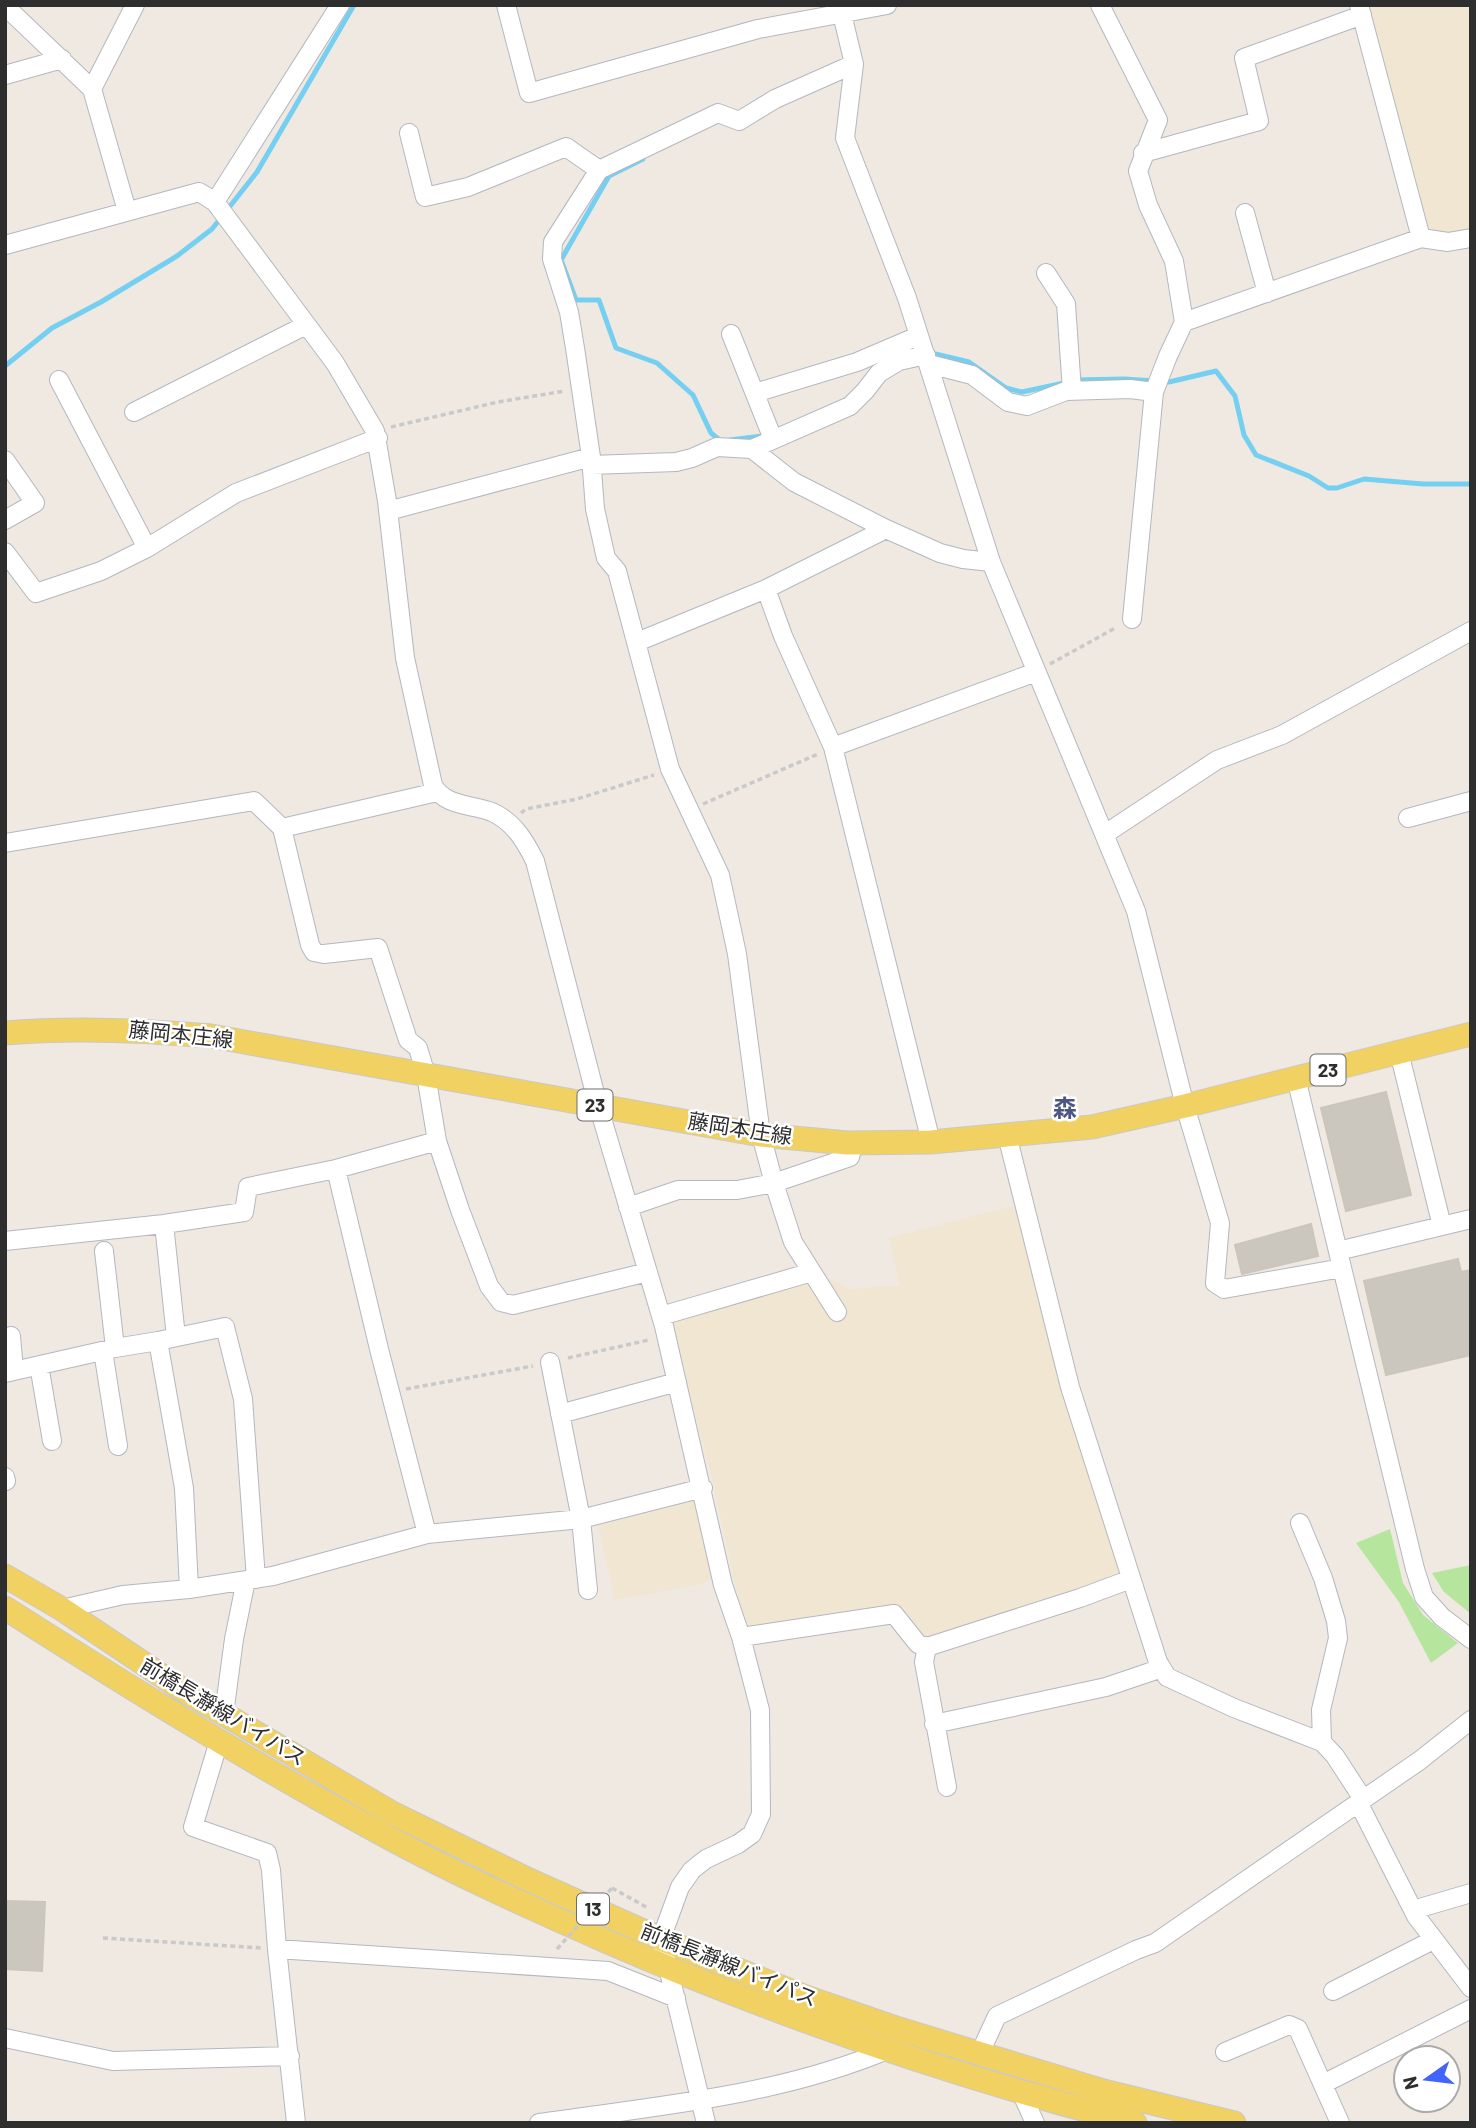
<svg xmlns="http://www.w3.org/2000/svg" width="1476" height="2128" font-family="Barlow,'Noto Sans JP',sans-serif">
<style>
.education{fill:#f0e6d1}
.green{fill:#b6e59e}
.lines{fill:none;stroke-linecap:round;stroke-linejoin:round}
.stream{stroke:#75cff0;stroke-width:5}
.building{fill:#cbc7bf;stroke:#cbc5ba;stroke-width:2}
.minor-casing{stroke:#b4b7c1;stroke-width:20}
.major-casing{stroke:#c9c9c9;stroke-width:25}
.path{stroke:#c9c9c9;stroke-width:3.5;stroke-dasharray:5 3.5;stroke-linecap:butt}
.minor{stroke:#fff;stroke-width:18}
.major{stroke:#f2d163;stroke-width:23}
.path-bridge{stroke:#c9c9c9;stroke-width:3.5;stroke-dasharray:5 3.5;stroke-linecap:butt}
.labels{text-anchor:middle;stroke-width:5;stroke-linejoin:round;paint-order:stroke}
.shield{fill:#fff;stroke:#6d6d6d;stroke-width:2}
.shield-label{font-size:19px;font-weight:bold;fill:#2e2e2e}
.street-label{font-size:21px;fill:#2e2e2e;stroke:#fff}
.quarter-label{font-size:24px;font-weight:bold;fill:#4d5680;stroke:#fff}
</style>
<rect width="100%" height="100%" fill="#efe9e1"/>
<!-- education -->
<path class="education" d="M1365 5H1471V233L1437 234 1427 224Z
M1021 1204 1121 1570 1084 1588 924 1642 900 1605 758 1629 743 1621 712 1478 670 1318 819 1274 850 1289 900 1286 889 1238Z
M694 1495 714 1577 702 1584 615 1600 597 1520Z"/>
<!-- green -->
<path class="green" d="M1390 1529 1403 1583 1423 1615 1458 1643 1431 1663 1399 1602 1356 1543Z
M1471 1565V1614L1444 1592 1432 1573Z"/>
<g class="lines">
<!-- stream -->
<path class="stream" d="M643 159 609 176 561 260 576 300H599L616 348 657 363 693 395 711 433 721 441
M927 352 969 362 1006 388 1022 392 1064 383
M5 366 52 328 101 302 177 256 212 229 257 172 354 5
M1074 380 1125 379 1169 382 1216 371 1235 396 1244 435 1256 455 1309 476 1328 488H1337L1364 479 1423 484H1471
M730 440 762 436"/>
</g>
<!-- building -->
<path class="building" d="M1386 1092 1411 1195 1346 1211 1321 1108Z
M1311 1224 1318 1256 1242 1274 1235 1245Z
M1458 1259 1461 1272 1471 1270V1355L1386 1375 1364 1281Z
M5 1901 45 1902 42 1971 5 1969Z"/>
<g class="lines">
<defs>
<path id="minor" d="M506 5 529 93 758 29 887 5
M1100 5 1158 120 1138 171 1148 205 1174 261 1184 322
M1359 5 1421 238
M5 6 92 89 127 211
M842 14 854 64 845 138 907 298 991 562 1136 911 1185 1106 1220 1223 1215 1283 1224 1289 1342 1268
M5 75 62 59
M92 89 135 5
M409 133 425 197 468 187 566 147 599 170
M1143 153 1259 121 1244 58 1362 15
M215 202 340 5
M1245 213 1267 293
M5 245 199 192 215 202 335 363 375 431 387 501 405 658 433 785C445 807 472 804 492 812 514 822 525 841 535 861L598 1105 664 1326 723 1585 741 1637 760 1710 761 1814 752 1834 738 1844 706 1859 692 1870 680 1887 661 1939 706 2123
M1046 273 1066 304 1072 391
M731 334 773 439
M929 364 972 375 1008 402 1027 406 1066 391 1130 389 1154 392 1168 356 1184 322 1421 238 1448 242 1471 238
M59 380 147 548
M755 393 857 362 918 336
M134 412 306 325
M752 449 794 482 886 529 940 553 963 559 991 562
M5 460 35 503 5 520
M591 465 676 462 692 458 717 447 752 449 850 406 865 391 879 373 899 361 926 355
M388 511 591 457
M5 552 36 593 101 571 147 548 236 493 378 438
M766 589 783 636 833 747 931 1142
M1132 619 1154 392
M637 642 766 589 886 529
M833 747 1036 672
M1408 818 1471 801
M282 828 310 945 314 952 324 954 378 948 408 1040 418 1048 426 1075 437 1141 336 1169 380 1353 427 1534
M1105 834 1217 760 1282 735 1471 631
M5 843 254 801 282 828 437 792
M1399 1052 1442 1226
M1296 1078 1415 1569 1424 1597 1442 1617 1471 1639
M1007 1135 1070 1387 1158 1662 1167 1677 1234 1708 1322 1742 1335 1756 1363 1799
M437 1141 460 1210 489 1286 501 1302 513 1305 648 1272
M628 1207 678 1190H737L774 1183 850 1157 854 1142
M164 1224 244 1212 248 1187 336 1169
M5 1241 164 1224 176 1337
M104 1251 115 1348
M1338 1251 1471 1219
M837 1312 793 1242 774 1183 761 1135 737 954 720 875 670 769 617 571 606 558 595 509 591 457 575 348 569 312 552 259 553 242 599 170 718 113 739 121 775 99 854 64
M661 1316 812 1272
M11 1336 14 1371
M158 1341 225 1327 243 1399 256 1579
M103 1351 118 1446
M550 1362 581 1519 588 1590
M39 1365 52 1441
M5 1373 115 1348 158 1341 184 1488 189 1589
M560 1414 677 1382
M5 1477 6 1481
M1300 1523 1323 1578 1336 1621 1338 1638 1321 1710 1322 1742
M62 1609 123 1595 189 1589 273 1576 427 1534 581 1519 703 1488
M741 1637 894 1614 918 1644 927 1647 1080 1598 1131 1579
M927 1647 924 1662 947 1787
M224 1714 234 1639 246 1580
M934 1724 1106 1687 1162 1668
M219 1741 193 1827 267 1853 271 1870 277 1949 296 2123
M1358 1802 1416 1916 1471 1988
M1413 1910 1471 1893
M277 1949 608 1971 676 1998
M1333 1991 1433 1940
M5 2038 113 2061 290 2056
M1225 2052 1289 2025 1298 2029 1340 2123
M979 2055 997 2016 1136 1950 1155 1943 1419 1761 1471 1720
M1323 2084 1471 2009
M1021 2092 1035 2123
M539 2123C656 2106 777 2096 887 2050"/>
<path id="major" d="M5 1033C74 1027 142 1030 211 1036L761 1135 848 1143 931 1142 1092 1127 1185 1106 1471 1034
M5 1576 62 1609 183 1690 392 1813 529 1880 661 1939 806 1997 899 2029 1103 2091 1234 2123
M5 1608C129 1687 253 1764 382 1834 455 1874 531 1908 608 1942 779 2016 954 2077 1135 2123"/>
</defs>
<!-- minor casing -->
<use href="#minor" class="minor-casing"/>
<!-- major casing -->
<use href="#major" class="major-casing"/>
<!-- path -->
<path class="path" d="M391 427 498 402 565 391
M1050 664 1117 627
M703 804 818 754
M521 813 526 809 577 799 654 775
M568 1358 649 1340
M406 1389 533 1366
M612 1888 648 1908
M103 1938 262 1948"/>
<!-- minor -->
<use href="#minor" class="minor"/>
<!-- major -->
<use href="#major" class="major"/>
<!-- path-bridge -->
<path class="path-bridge" d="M557 1949 612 1888"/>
</g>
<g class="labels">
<!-- shield labels -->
<g class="shield">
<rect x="1310.5" y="1054.5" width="35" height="31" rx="5"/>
<rect x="577.5" y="1089.5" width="35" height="31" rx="5"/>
<rect x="577" y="1893.5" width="32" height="31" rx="5"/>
</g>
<g class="shield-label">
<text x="1328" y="1077">23</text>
<text x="595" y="1112">23</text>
<text x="593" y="1916">13</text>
</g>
<!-- street labels -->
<g class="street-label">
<text transform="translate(181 1035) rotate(6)" y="7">藤岡本庄線</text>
<text transform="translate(740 1129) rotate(9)" y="7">藤岡本庄線</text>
<text transform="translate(223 1712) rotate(31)" y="7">前橋長瀞線バイパス</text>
<text transform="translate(729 1965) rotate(22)" y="7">前橋長瀞線バイパス</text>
</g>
<!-- quarter labels -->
<g class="quarter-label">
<text x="1065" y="1117">森</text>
</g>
</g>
<!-- border -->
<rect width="1476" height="2128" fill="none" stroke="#2e2e2e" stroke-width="14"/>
<!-- north arrow -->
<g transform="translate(1427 2079) rotate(256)"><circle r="33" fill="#ffffff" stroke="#ababab" stroke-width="2"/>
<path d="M0-5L12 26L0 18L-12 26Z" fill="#4264fb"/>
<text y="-10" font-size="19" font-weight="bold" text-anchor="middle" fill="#2e2e2e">N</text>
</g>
</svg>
